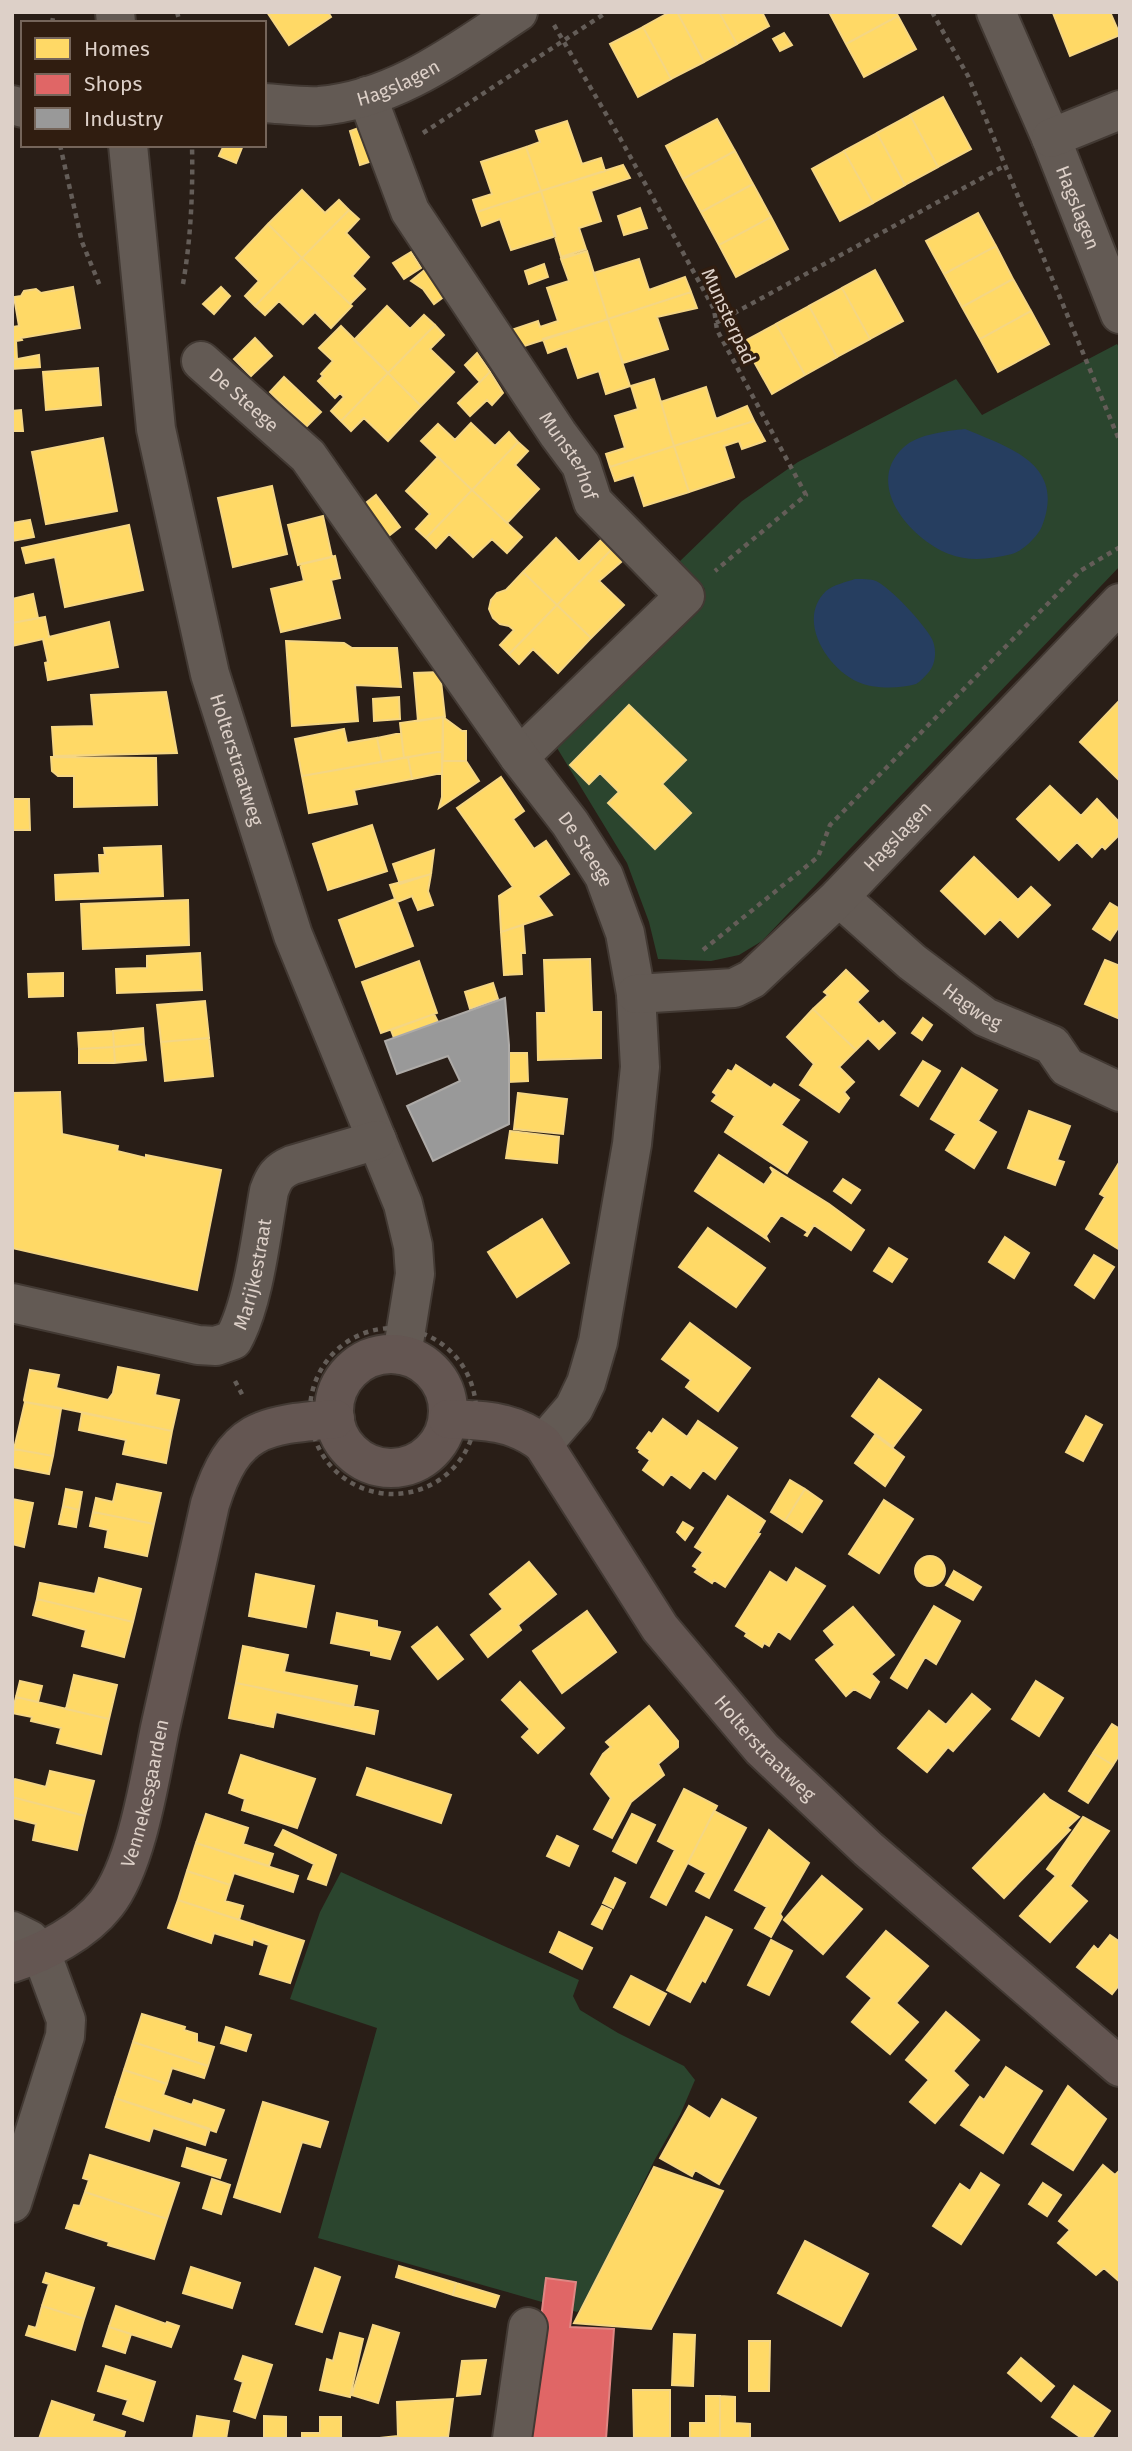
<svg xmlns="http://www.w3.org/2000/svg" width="1132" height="2451" font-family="'Fira Sans',sans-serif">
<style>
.green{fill:#2b452e}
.water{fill:#263e60}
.homes{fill:#ffd966;stroke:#f5d683;stroke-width:2}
.shops{fill:#e06666;stroke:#df8683;stroke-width:2}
.industry{fill:#999;stroke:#adaaa7;stroke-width:2}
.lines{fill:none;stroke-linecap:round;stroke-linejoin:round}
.minor-casing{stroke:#423933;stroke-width:42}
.major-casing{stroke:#423933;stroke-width:42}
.path{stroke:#645d58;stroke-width:4.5;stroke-dasharray:5 5;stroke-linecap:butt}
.minor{stroke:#635a54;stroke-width:38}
.major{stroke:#645652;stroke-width:38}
.labels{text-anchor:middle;stroke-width:7;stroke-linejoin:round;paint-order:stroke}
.street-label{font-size:19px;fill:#ddd0c8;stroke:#301d10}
</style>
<rect width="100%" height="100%" fill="#291e17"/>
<!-- green -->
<path class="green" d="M1117 344 1120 349V566L762 941 739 955 711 961 658 959 649 922 627 863 554 743 705 589 677 564 742 501 798 462 956 379 982 415Z
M341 1872 579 1980 573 1996 580 2010 618 2033 684 2066 695 2080 680 2115 654 2161 584 2305 577 2312 318 2238 377 2028 290 1999 320 1912Z"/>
<!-- water -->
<path class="water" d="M965 429C1010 448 1066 464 1042 526 1039 535 1022 552 1012 554 991 559 969 562 949 554 910 539 863 484 904 447 918 434 947 431 965 429Z
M855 579C861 579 871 579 876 581 890 587 925 625 932 639 937 649 936 665 928 673 924 677 920 682 916 684 900 689 873 689 858 682 827 668 796 620 826 591 833 585 846 582 855 579Z"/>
<!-- homes -->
<path class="homes" d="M267 12H328L331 17 289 45Z
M670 12H677L704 62 671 79 643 27Z
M677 12H719L737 44 704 62Z
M719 12H762L769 26 737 44Z
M829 12H896L898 16 846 44Z
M1110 12 1120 35 1070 56 1053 13Z
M898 16 916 49 864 77 846 44Z
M643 27 671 79 638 97 610 44Z
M784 33 792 45 780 51 773 39Z
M943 97 971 149 938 167 910 115Z
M910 115 938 167 905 185 877 133Z
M717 119 735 151 683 179 666 146Z
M567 121 582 164 601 158 605 171 541 191 526 147 540 142 536 131Z
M364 126 375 160 360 165 350 131Z
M877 133 905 185 873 203 844 151Z
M224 145H243L236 163 219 156Z
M526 147 541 191 477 212 473 200 492 194 481 162Z
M735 151 753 184 701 212 683 179Z
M844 151 873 203 840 221 812 169Z
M623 165 630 178 591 191 601 221 579 228 586 249 561 257 541 191Z
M753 184 771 217 719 245 701 212Z
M302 190 325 213 339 200 349 210 302 258 268 224Z
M541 191 556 236 511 250 500 219 482 226 477 212Z
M640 208 647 228 624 235 618 216Z
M349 210 359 219 346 233 369 257 352 276 365 289 350 304 302 258Z
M978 213 996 246 944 274 926 241Z
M771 217 788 249 736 277 719 245Z
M268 224 302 258 255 306 245 296 259 281 236 258Z
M996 246 1013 279 962 307 944 274Z
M587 251 608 319 518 348 511 330 538 321 540 327 558 321 547 288 569 281 561 259Z
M411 252 421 268 404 279 393 263Z
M302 258 352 306 331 328 315 312 303 324 279 301 265 315 255 306Z
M639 259 649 290 685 277 691 292 608 319 594 273Z
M432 264 449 293 434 304 423 289 411 281Z
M544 264 548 277 529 284 525 271Z
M875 270 903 321 870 339 842 288Z
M1013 279 1031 311 980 339 962 307Z
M73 287 80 328 21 338 22 340 16 341 17 359 12 360V327L19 326 14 297 21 296 24 291 36 289 41 293Z
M221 287 230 296 214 314 203 304Z
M842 288 870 339 837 357 809 306Z
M691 292 697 308 657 317 668 349 623 363 608 319Z
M387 306 410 329 424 315 435 325 388 373 354 340Z
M809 306 837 357 805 375 776 324Z
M1031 311 1049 344 998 372 980 339Z
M608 319 630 386 606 394 599 371 578 378 567 346 548 353 543 339Z
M776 324 805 375 772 394 743 342Z
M435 325 444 335 430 349 454 372 421 406 388 373Z
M341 326 388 373 341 421 331 411 344 397 340 393 335 398 318 381 323 376 321 374 333 361 319 348Z
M255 338 272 356 251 376 234 359Z
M477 353 490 372 480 382 465 365Z
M39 355 40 367 12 369V360Z
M98 368 101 405 46 410 43 372Z
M490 372 503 393 492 405 487 400 470 416 458 403Z
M388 373 421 406 388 441 364 418 351 431 341 421Z
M284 377 321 412 306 427 270 392Z
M654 379 674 446 610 467 606 454 625 448 615 416 638 409 631 386Z
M706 387 716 419 747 406 754 421 674 446 661 402Z
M21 410 23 431H12V411Z
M754 421 765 441 742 449 739 441 724 446 734 477 689 492 674 446Z
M471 423 495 446 509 432 518 442 472 490 421 441 438 424 455 440Z
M103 438 117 511 46 524 32 452Z
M518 442 528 451 515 465 539 489 507 523 472 490Z
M674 446 689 492 644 506 634 475 615 481 610 467Z
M438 457 472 490 426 538 416 529 430 514 406 491Z
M272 486 287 554 233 567 218 498Z
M472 490 522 537 507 553 492 539 473 557 449 534 436 548 426 538Z
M376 495 400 527 386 538 362 506Z
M323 516 332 557 298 565 288 525Z
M30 520 34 537 12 541V523Z
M129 525 143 590 65 607 55 557 26 563 22 548Z
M606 535 616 545 557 605 523 572 556 538 579 562Z
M616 545 627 557 599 581 624 605 591 638 557 605Z
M335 556 340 578 331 580 340 618 281 632 271 589 304 581 300 564Z
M523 572 557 605 509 654 500 645 514 630 509 626 500 624 493 618 489 609 491 600 497 593 506 590Z
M33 594 38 618 12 623V599Z
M557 605 591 638 558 673 533 649 519 664 509 654Z
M45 617 49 637 109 622 118 667 48 680 45 663 48 662 43 639 12 646V623Z
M286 641 344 643 352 648H397L401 687 355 685 358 721 292 726Z
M440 672 445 717 418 721 414 673Z
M166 692 177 753 54 756 52 727 94 726 91 695Z
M399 697 400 719 374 721 373 699Z
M1120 700V777L1118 779 1080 742Z
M629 705 686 760 662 784 691 813 655 849 608 803 619 792 600 773 589 784 570 765Z
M443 717V751L404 758 400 723Z
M443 717 462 731H466V761H442Z
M344 729 347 743 377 738 382 762 302 776 295 739Z
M401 733 404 758 382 762 377 738Z
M443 751 442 773 412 779 408 757Z
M51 757 156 758 157 805 74 807V776H58L52 771Z
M408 757 412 779 354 790 357 804 309 813 302 776Z
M442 761H466L479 781 439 808 442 797Z
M501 777 524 811 513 819 534 849 546 841 569 874 538 896 552 915 501 932 499 896 513 887 457 808Z
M1050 786 1081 816 1097 799 1120 823V834L1105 849 1102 846 1092 857 1077 842 1059 860 1017 819Z
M12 799H29L30 830H12Z
M372 825 387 871 328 890 313 844Z
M161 846 163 896 56 900 55 875 100 873 99 855H105L104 848Z
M434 850 431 874 400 884 393 864Z
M974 857 1018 900 1031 887 1050 905 1018 937 1000 919 985 934 941 891Z
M431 874 428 891 433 905 418 910 412 896 397 902 413 946 356 967 339 920 395 899 390 885Z
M188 900 189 945 83 949 81 904Z
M1110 903 1120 909V925L1110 940 1093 929Z
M523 925 525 953H521L522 974 504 975 501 932Z
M200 953 202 990 117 993 116 969 147 968V956Z
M590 959 592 1012H601V1058L538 1060 537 1013H546L544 960Z
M1105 960 1120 966V1019L1085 1004Z
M419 961 437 1013 381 1033 362 982Z
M846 970 868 991 857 1002 879 1024 883 1021 895 1033 879 1049 868 1038 856 1050 813 1009 828 995 824 992Z
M63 973V996L29 997 28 974Z
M493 983 498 999 470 1009 465 992Z
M205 1001 209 1038 161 1042 157 1005Z
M813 1009 856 1050 839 1067 854 1082 844 1092 849 1098 839 1112 800 1085 814 1064 787 1037Z
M434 1014 438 1022 394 1038 391 1030Z
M923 1018 932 1025 922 1040 912 1033Z
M143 1028 144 1044 114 1047 113 1031Z
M113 1031 114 1047 79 1049 78 1033Z
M209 1038 213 1076 165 1081 161 1042Z
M144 1044 146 1060 115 1063 114 1047Z
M114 1047 115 1063H79V1049Z
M509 1053H527L528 1081 509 1082Z
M923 1061 940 1071 918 1106 901 1095Z
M736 1065 771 1088 774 1084 799 1100 781 1125 807 1142 787 1173 725 1132 735 1116 712 1101 717 1095 713 1092 728 1070 732 1072Z
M962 1068 997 1090 978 1121 996 1132 974 1168 946 1150 956 1134 931 1119Z
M60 1092 62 1134 118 1146 117 1151 146 1158V1155L221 1170 197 1290 12 1248V1093Z
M518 1093 567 1099 563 1134 514 1129Z
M1029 1111 1070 1126 1057 1160 1064 1162 1055 1185 1008 1168Z
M510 1131 559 1137 557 1163 506 1158Z
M719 1155 764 1185 773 1172 770 1167 829 1204 864 1230 851 1250 814 1225 807 1236 805 1235 808 1232 781 1215 766 1236 768 1240 695 1191Z
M1120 1161V1250L1086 1229 1105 1197 1100 1194Z
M843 1179 860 1190 851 1203 834 1191Z
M542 1219 569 1263 517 1297 488 1252Z
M708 1228 765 1268 736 1307 679 1267Z
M1005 1237 1029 1253 1014 1278 989 1262Z
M889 1248 907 1259 892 1282 874 1271Z
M1094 1255 1114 1267 1094 1298 1075 1285Z
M690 1323 750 1368 718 1411 686 1387 691 1380 662 1359Z
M118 1367 159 1375 155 1395 179 1400 172 1431 61 1408 25 1402 24 1400 30 1370 59 1375 56 1388 108 1400 113 1393Z
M879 1379 921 1410 893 1447 852 1416Z
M25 1402 61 1409 53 1456 14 1449Z
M82 1413 172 1431 166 1463 123 1454 126 1440 79 1430Z
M1086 1416 1102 1425 1083 1461 1066 1452Z
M663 1419 687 1437 698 1421 737 1448 715 1479 703 1470 690 1488 671 1474 663 1485 643 1470 650 1460 639 1452 640 1450 637 1448 649 1432 652 1434Z
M875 1435 904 1457 885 1486 855 1463Z
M14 1449 53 1456 49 1474 12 1467Z
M790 1480 805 1489 785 1521 771 1512Z
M117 1484 161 1493 154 1524 93 1512 96 1498 113 1502Z
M66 1489 82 1492 79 1510 63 1506Z
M805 1489 822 1501 802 1532 785 1521Z
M728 1496 765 1521 758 1533 760 1534 725 1587 714 1580 712 1583 695 1572 698 1569 693 1566 703 1552 695 1547Z
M12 1499 33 1503 24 1547 12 1544Z
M884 1500 913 1519 879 1573 849 1554Z
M63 1506 79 1510 76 1527 59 1524Z
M93 1512 154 1524 147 1556 105 1547 108 1530 90 1526Z
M683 1522 693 1528 685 1540 677 1532Z
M915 1571a15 15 0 1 1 30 0a15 15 0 1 1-30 0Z
M529 1562 556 1594 518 1625 521 1630 488 1657 471 1635 503 1609 490 1594Z
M796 1568 825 1586 790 1639 778 1631 769 1646 764 1643 762 1647 745 1636 747 1633 736 1626 770 1572 787 1583Z
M954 1571 981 1587 973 1600 946 1585Z
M256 1574 314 1586 306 1627 249 1616Z
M99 1578 141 1589 133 1622 37 1599 40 1583 95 1594Z
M37 1599 133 1622 124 1657 82 1646 86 1630 33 1615Z
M934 1606 960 1621 936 1664 925 1657 907 1688 891 1678Z
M853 1607 894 1655 871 1674 879 1682 870 1698 854 1689 846 1696 816 1660 835 1645 824 1631Z
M587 1611 616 1652 562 1693 533 1651Z
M337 1613 377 1621V1627L400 1632 390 1659 371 1655V1651L331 1643Z
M437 1627 463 1659 438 1679 412 1647Z
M243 1646 288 1655 284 1672 357 1686 353 1707 236 1683Z
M74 1675 117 1685 109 1719 66 1709Z
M20 1681 42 1686 38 1702 16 1697Z
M1036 1681 1063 1698 1039 1736 1012 1719Z
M520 1682 564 1728 538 1753 522 1737 530 1729 502 1700Z
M236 1683 378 1711 374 1734 276 1712 273 1727 229 1718Z
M972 1694 990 1709 953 1751 948 1747 927 1772 898 1748 929 1711 946 1725Z
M16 1697 109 1719 101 1754 57 1743 61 1728 31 1721 32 1717 12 1713Z
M649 1706 678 1741V1747L658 1764 664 1775 631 1802 612 1838 594 1829 611 1798 591 1774 603 1754 611 1747 606 1742Z
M1112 1724 1120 1729V1754L1113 1765 1093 1753Z
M1093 1753 1113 1765 1088 1803 1069 1791Z
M241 1755 315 1779 297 1828 242 1810 245 1799 229 1793Z
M367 1768 451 1795 441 1823 357 1795Z
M50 1771 94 1781 85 1816 12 1797V1781L15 1779 46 1787Z
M684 1789 717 1806 666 1905 651 1897 675 1850 658 1841Z
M1044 1794 1049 1799 1079 1817 1067 1828 1070 1830 1004 1898 973 1868Z
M12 1797 85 1816 77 1850 33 1840 36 1824 12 1818Z
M714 1811 746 1828 709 1898 696 1891 706 1873 688 1863Z
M206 1814 248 1828 243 1844 273 1854 269 1866 196 1843Z
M632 1814 655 1825 636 1863 613 1851Z
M1083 1817 1109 1831 1070 1886 1087 1901 1050 1942 1020 1916 1056 1876 1047 1869Z
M283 1830 336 1855 326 1885 308 1879 314 1864 275 1845Z
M769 1830 809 1863 780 1914 782 1917 771 1937 755 1928 767 1907 735 1890Z
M557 1836 578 1846 569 1866 547 1856Z
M196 1843 298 1876 293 1892 234 1873 230 1885 187 1871Z
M187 1871 230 1885 225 1901 243 1906 239 1920 178 1900Z
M822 1876 862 1909 823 1954 784 1920Z
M615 1878 625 1883 613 1908 603 1903Z
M178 1900 304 1941 290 1983 260 1974 269 1945 253 1939 252 1945 214 1933 211 1943 168 1928Z
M602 1906 611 1910 602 1929 592 1924Z
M706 1917 732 1930 705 1982 702 1980 690 2002 667 1990Z
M886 1931 928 1966 896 2003 918 2022 890 2054 852 2022 872 1998 847 1977Z
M559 1932 592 1948 582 1969 550 1952Z
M1110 1935 1120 1942V1984L1112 1994 1077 1967 1094 1946 1098 1950Z
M771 1940 792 1951 769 1995 748 1985Z
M631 1976 666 1994 649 2025 614 2007Z
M946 2012 979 2040 953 2071 968 2085 935 2123 910 2102 929 2080 906 2060Z
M142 2014 185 2027 184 2030 197 2034V2042L214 2047 208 2066 133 2042Z
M226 2027 251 2035 246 2051 221 2043Z
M133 2042 208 2066 204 2078 172 2068 167 2084 124 2070Z
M1006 2067 1042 2091 1003 2153 961 2125 980 2097 984 2100Z
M124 2070 167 2084 163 2095 192 2105 194 2100 224 2110 216 2132 115 2098Z
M1068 2086 1106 2119 1073 2170 1032 2144Z
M115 2098 210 2129 205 2145 153 2128 149 2141 106 2127Z
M722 2099 756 2118 719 2184 695 2170 692 2176 660 2158 689 2106 710 2119Z
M263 2102 328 2122 320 2147 302 2142 280 2212 234 2197Z
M187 2148 226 2160 220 2178 182 2166Z
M90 2155 179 2183 167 2219 85 2192 89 2180 83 2178Z
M1103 2165 1115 2175 1120 2170V2282L1104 2268 1096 2275 1058 2243 1070 2230 1059 2221Z
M654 2167 723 2191 651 2329 574 2323Z
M981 2173 999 2185 961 2244 933 2226 960 2184 970 2191Z
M212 2179 230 2185 221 2214 203 2208Z
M1043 2183 1061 2195 1047 2216 1029 2204Z
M85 2192 167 2219 154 2259 108 2245 109 2242 66 2228 74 2205 80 2206Z
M805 2241 868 2274 841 2326 778 2293Z
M399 2266 456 2283 453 2295 396 2277Z
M191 2267 240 2283 232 2308 183 2293Z
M315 2268 340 2277 322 2332 296 2324Z
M46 2273 94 2288 84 2319 42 2306 49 2284 43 2282Z
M456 2283 499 2296 495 2307 453 2295Z
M42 2306 84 2319 75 2350 26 2335 29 2326 36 2328Z
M116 2306 166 2324 167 2322 179 2326 171 2347 109 2327Z
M373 2325 399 2333 378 2403 352 2395Z
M109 2327 131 2334 125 2353 103 2346Z
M340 2333 363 2339 350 2397 320 2390 327 2359 333 2361Z
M674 2334 695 2335 693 2386 672 2385Z
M749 2341H770L769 2391H749Z
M243 2356 272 2365 255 2418 234 2411 243 2382 235 2379Z
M1021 2358 1054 2386 1041 2401 1008 2373Z
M486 2360 480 2394 457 2396 462 2361Z
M106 2366 155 2382 143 2421 123 2414 128 2400 98 2391Z
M1074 2386 1110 2411 1091 2439H1083L1052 2417Z
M633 2390H670V2439H634Z
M706 2396H720V2439H690V2423H706Z
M720 2396 735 2397V2423L750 2424V2439H720Z
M453 2399 448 2437H441V2439H370L398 2436 397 2402Z
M52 2401 94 2415 92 2421 125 2432 123 2439H39Z
M197 2416 229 2421 226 2439H193Z
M264 2416 286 2417V2439H264Z
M320 2417H341V2439H302V2433H320Z"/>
<!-- shops -->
<path class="shops" d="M546 2278 576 2282 570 2327 614 2329 606 2439H526Z"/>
<!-- industry -->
<path class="industry" d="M505 998 509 1045V1124L433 1161 407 1106 460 1081 448 1056 397 1074 385 1041Z"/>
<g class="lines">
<defs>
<g id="minor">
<path d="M115 12 116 23"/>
<path id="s1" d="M996 12 1051 138 1120 314"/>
<path id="s2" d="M367 96 410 211 558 434 581 465 593 502 685 596 519 757"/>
<path id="s3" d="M264 103C282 104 301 107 319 106 395 100 456 53 518 12"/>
<path d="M12 105 23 108"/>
<path d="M1051 138 1120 110"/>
<path id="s4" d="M128 145 156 429 210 674 293 935 403 1204 413 1246 415 1274 402 1355"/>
<path id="s5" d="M201 361 308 456 519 757 570 823 604 876 625 933 636 994 640 1067 632 1144 598 1342 586 1383 574 1408 543 1444"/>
<path id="s6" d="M839 897 912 962 985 1017 1052 1045 1067 1067 1120 1092"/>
<path id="s7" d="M636 994 734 988 752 979 839 897 1120 603"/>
<path id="s8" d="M12 1303 198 1345 216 1346 233 1340C254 1303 261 1235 269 1191 274 1177 278 1171 292 1165L377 1140"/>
<path d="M12 1931 30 1940 41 1952 66 2020 65 2036 12 2203"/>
<path d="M512 2439 528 2327"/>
</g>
<g id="major">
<circle cx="391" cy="1411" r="57"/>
<path id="s9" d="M448 1419C483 1420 515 1421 543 1444L660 1628 762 1749 868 1849 1120 2067"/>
<path id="s10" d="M12 1963C45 1952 84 1932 106 1904 137 1865 150 1777 160 1728 177 1653 193 1579 210 1504 234 1428 261 1425 335 1419"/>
</g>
</defs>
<!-- minor casing -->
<use href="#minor" class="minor-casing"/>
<!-- major casing -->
<use href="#major" class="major-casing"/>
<!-- path -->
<path class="path" d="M177 12 180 23
M932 12 968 76 1120 442
M52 23 54 12
M554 25 620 138 714 309 717 330 806 495 715 571
M423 133 607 12
M60 145 82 242 100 286
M183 284C191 238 193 191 192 145
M716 323 1004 166
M703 950 818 857 830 825 1080 571 1120 547
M310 1411a83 83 0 1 1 166 0a83 83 0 1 1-166 0Z
M235 1381 244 1398"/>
<!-- minor -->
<use href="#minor" class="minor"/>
<!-- major -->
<use href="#major" class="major"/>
</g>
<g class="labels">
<!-- street labels -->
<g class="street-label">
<text dy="7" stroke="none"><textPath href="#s3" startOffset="138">Hagslagen</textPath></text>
<text dy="7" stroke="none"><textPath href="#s1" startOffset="212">Hagslagen</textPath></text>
<text transform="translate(729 316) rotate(65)" y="7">Munsterpad</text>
<text dy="7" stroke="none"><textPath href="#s5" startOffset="58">De Steege</textPath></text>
<text dy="7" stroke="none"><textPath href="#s2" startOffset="415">Munsterhof</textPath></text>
<text dy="7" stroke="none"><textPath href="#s4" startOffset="626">Holterstraatweg</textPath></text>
<text dy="7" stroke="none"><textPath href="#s7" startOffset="322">Hagslagen</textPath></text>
<text dy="7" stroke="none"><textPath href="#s5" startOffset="625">De Steege</textPath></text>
<text dy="7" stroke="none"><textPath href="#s6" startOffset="173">Hagweg</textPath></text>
<text dy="7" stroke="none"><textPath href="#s8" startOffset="296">Marijkestraat</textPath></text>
<text dy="7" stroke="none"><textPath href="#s9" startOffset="478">Holterstraatweg</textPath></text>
<text dy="7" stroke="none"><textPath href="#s10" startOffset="231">Vennekesgaarden</textPath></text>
</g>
</g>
<!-- border -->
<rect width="1132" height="2451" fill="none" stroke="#ddd0c8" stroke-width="28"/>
<!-- legend -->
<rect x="21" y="21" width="245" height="126" fill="#301d10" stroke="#75655a" stroke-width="2"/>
<rect x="35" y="38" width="35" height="21" fill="#ffd966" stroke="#75655a" stroke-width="2"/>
<text x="84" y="56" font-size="21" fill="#ddd0c8">Homes</text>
<rect x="35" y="74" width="35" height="21" fill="#e06666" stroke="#75655a" stroke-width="2"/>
<text x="84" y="91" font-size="21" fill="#ddd0c8">Shops</text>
<rect x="35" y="108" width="35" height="21" fill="#999999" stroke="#75655a" stroke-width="2"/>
<text x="84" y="126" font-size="21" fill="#ddd0c8">Industry</text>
</svg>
